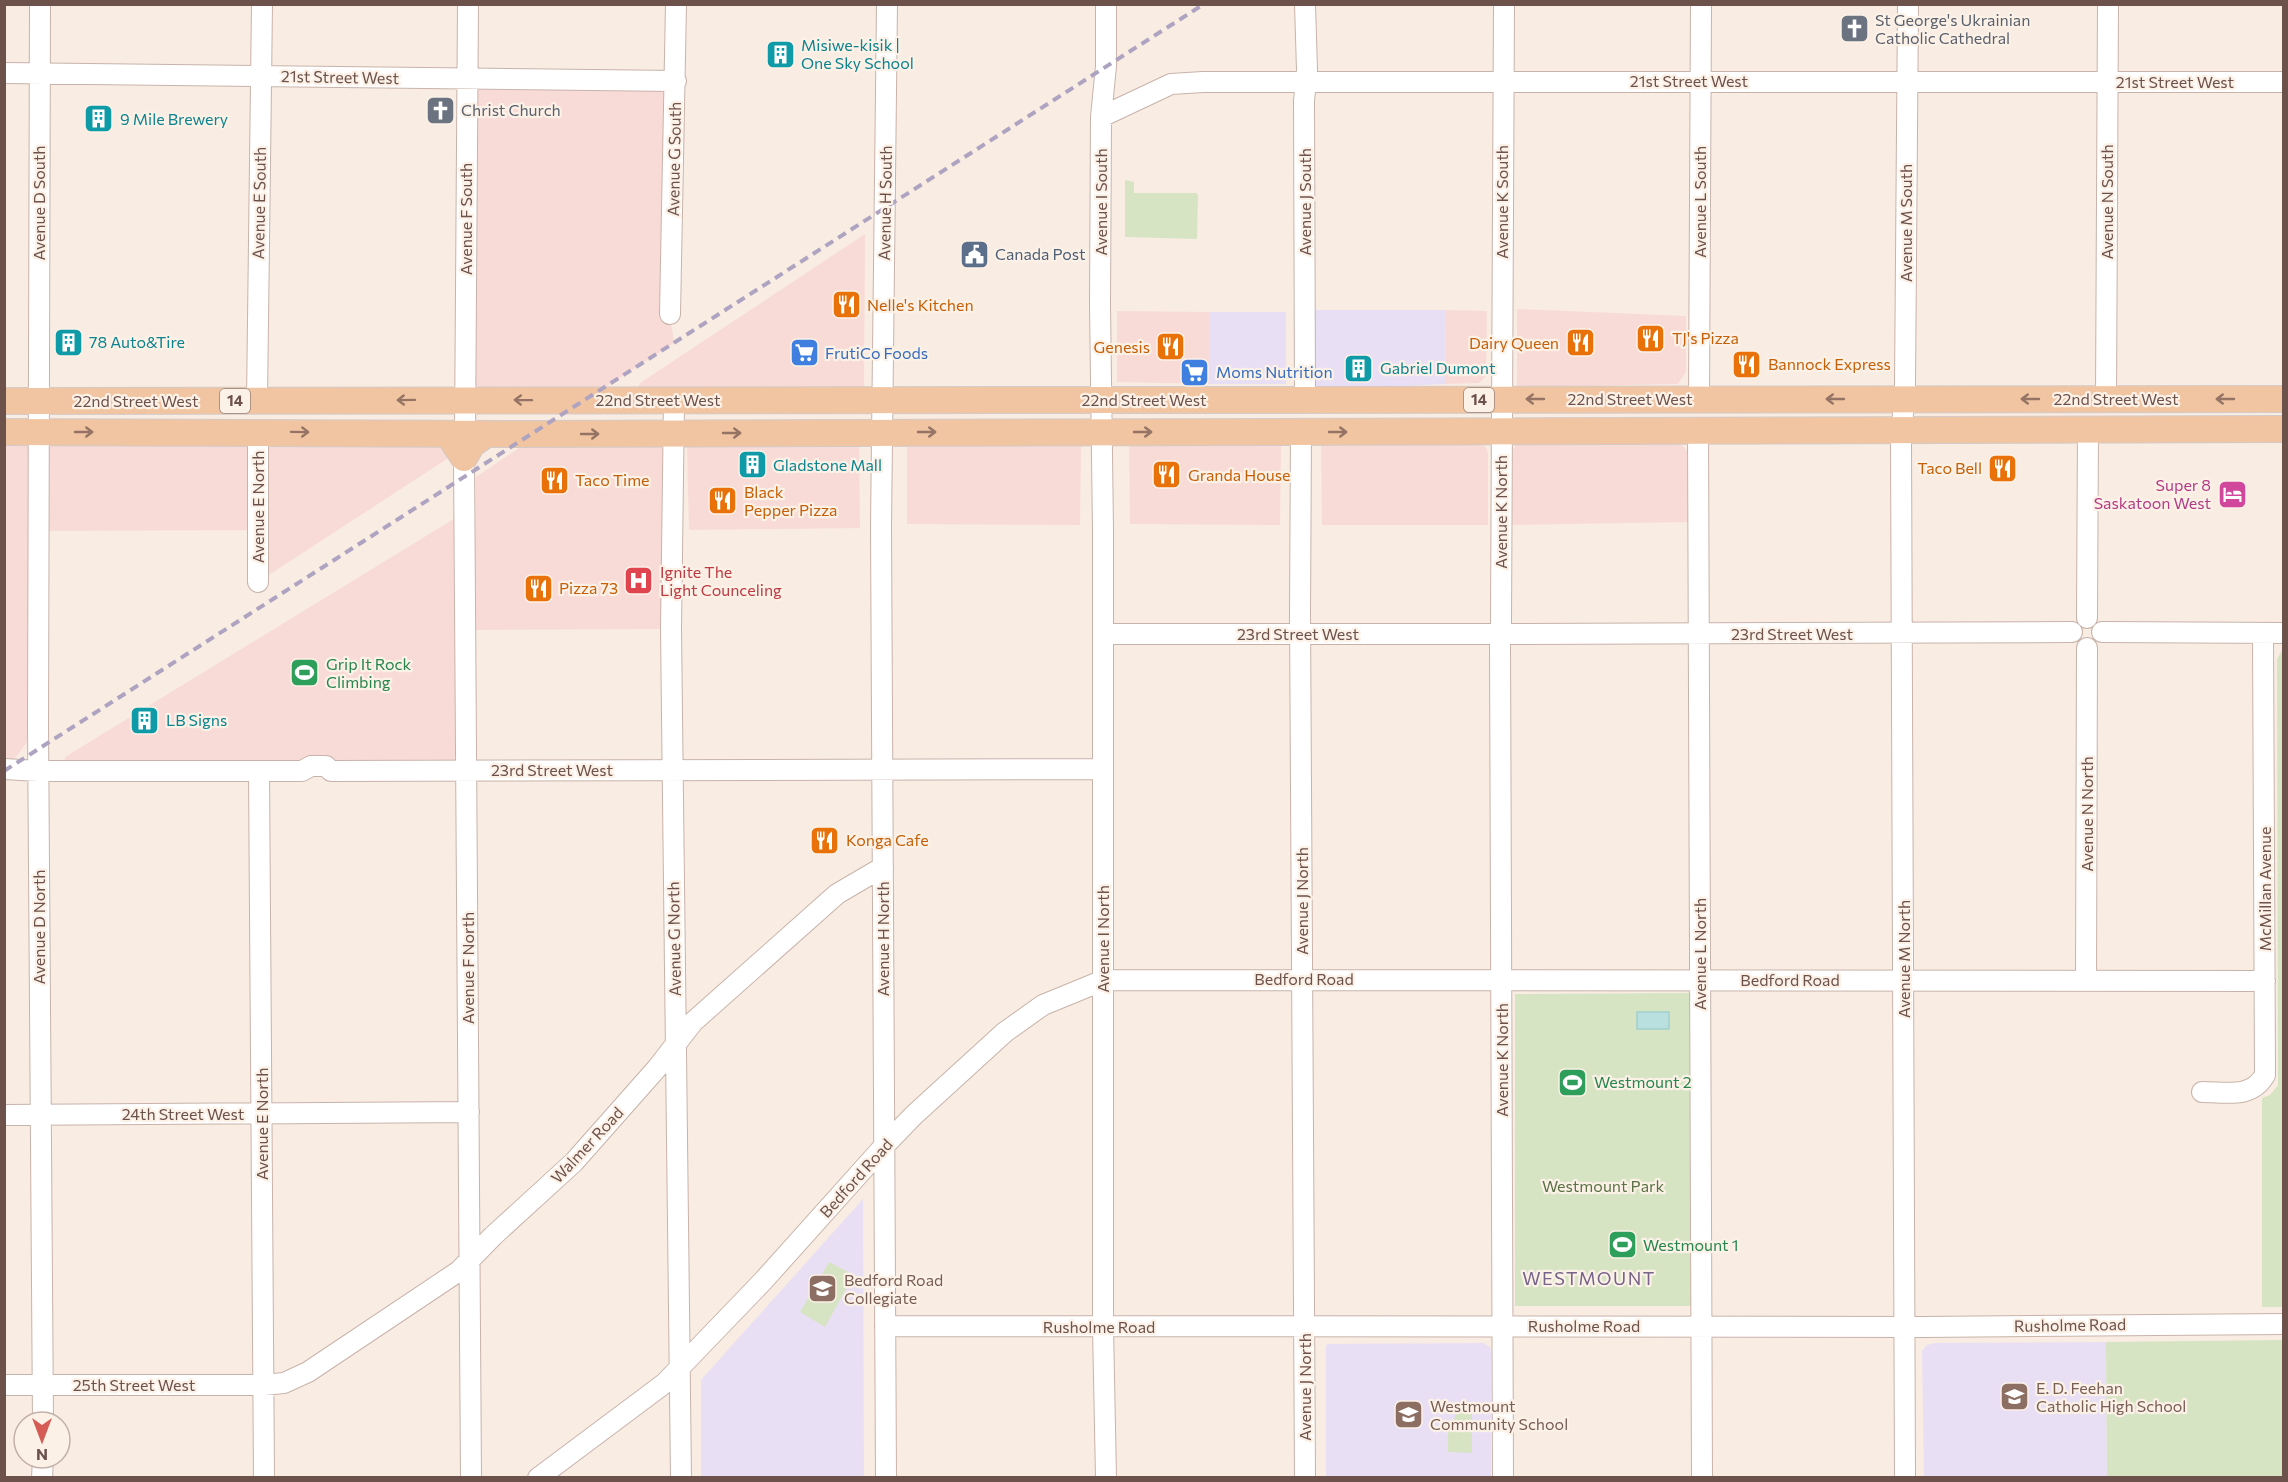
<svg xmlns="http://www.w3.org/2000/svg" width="2288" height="1482" font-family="Commissioner,sans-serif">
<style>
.commercial{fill:#f8dbd7}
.education{fill:#e9dff5}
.green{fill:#d6e4c3}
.water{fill:#b9e0df;stroke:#a1d0cf;stroke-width:1.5}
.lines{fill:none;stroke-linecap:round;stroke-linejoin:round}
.minor-casing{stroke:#c8b3ab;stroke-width:22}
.major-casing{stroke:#d3cbc9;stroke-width:28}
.minor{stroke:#fff;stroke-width:20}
.major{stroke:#f1c5a1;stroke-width:26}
.rail{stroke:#aea3c0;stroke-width:4;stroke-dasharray:9 6;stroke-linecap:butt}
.oneway{stroke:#957466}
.labels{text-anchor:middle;stroke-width:4.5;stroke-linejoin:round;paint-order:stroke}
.shield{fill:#fcf1e7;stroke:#98827a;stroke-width:1.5}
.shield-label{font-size:15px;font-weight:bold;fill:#6d524c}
.worship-label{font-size:16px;fill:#5b616d;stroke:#fcf1e7;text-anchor:start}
.culture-label{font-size:16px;fill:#0d838f;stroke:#fcf1e7;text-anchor:start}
.street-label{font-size:16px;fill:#6d524c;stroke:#fcf1e7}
.service-label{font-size:16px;fill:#4e5e75;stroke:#fcf1e7;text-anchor:start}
.food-label{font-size:16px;fill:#c56008;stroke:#fcf1e7;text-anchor:start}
.shop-label{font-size:16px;fill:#366cbe;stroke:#fcf1e7;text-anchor:start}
.hotel-label{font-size:16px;fill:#b23c85;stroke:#fcf1e7;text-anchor:end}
.health-label{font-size:16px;fill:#be3a42;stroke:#fcf1e7;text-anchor:start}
.leisure-label{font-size:16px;fill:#27864d;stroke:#fcf1e7;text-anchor:start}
.park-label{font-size:16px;fill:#5a7245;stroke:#fcf1e7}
.education-label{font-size:16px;fill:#785e54;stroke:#fcf1e7;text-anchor:start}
.neighbourhood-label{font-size:18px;letter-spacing:1.5px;fill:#77648a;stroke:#fcf1e7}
</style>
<rect width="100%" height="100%" fill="#f9ece2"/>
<!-- commercial -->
<path class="commercial" d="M468 79 676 81 670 314 674 343 604 388 465 400Z
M865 234 864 390H636L640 383Z
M1517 309 1686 316V372L1678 384 1528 387 1517 386Z
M1445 310 1487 311 1486 376 1479 383 1446 384Z
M1117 311 1209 312V384L1117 382Z
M859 441 860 528 689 530 687 445Z
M1081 443 1080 525 907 524V444Z
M1129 443 1281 445 1280 525 1130 524Z
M1321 443 1478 444 1486 447 1488 454V525H1322Z
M1673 443 1682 445 1689 453V522L1512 525 1511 453 1516 444Z
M269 444 444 445 450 457 258 582V530L38 531V727L7 769H5V445Z
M525 444H665L666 629 474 630 476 477Z
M457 517 460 763 64 767 65 757Z"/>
<!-- education -->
<path class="education" d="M1315 310H1445L1446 384 1315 390Z
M1209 312H1286V384H1209Z
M863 1199 864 1477H701V1380Z
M2106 1342 2107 1477H1924L1922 1351 1927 1345 1935 1343Z
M1484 1343 1490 1347 1491 1352V1477H1326V1345L1330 1344Z"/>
<!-- green -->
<path class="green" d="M1125 180 1134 182V193H1196L1198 195 1197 239 1125 237Z
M2283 649 2284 1307H2262V1098L2270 1095 2278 1085 2277 659Z
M1690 993 1691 1306H1515V994Z
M829 1262 854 1275 825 1327 800 1312Z
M2283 1340V1477H2107L2106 1342Z
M1458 1406H1472V1453L1448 1452V1430L1454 1420Z"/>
<!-- water -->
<path class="water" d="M1637 1012H1669V1029H1637Z"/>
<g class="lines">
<defs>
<path id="minor" d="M40 4 38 727 43 1422
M4 73 676 81
M1101 117 1171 84 1203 82H2284
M670 314 676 4
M1305 399 1304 101 1307 70 1305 4
M1699 399 1701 4
M2106 399 2108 4
M257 401 262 4
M674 401 671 629 681 1478
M1698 430 1702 1478
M258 432V582
M1301 432 1300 615 1305 1478
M465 434 468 4
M464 458 471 1478
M2087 618 2088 430
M1501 623 1504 4
M2102 632 2284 633
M1104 634H1491
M1511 634 2072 632
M1500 643 1503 1478
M4 769 38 771H302L311 766H326L331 771 1102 769
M259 771 264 1478
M2086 981 2087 648
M2202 1092C2227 1092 2251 1099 2265 1075L2263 633
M4 1115 469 1112
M885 1326 1923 1327 2284 1324
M4 1385H264L284 1383 308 1372 459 1271 493 1236 574 1162 658 1067 693 1022 837 894 883 867
M42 1478 43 1458
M538 1478 665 1383 763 1281 885 1145 914 1115 1005 1032 1043 1005 1104 980 2265 981
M886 1478 881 527 887 4
M1106 1478 1103 1327V530L1100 305 1101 117 1106 66V4
M1905 1478 1901 441 1905 386 1908 4"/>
<path id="major" d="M4 401 2284 399
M4 432 532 434 2284 429
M448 434 464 458 472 444 487 434"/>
</defs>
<!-- minor casing -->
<use href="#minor" class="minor-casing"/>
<!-- major casing -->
<use href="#major" class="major-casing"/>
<!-- minor -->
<use href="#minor" class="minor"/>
<!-- major -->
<use href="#major" class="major"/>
<!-- rail -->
<path class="rail" d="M4 771 1204 4"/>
</g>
<!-- one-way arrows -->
<defs><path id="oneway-shaft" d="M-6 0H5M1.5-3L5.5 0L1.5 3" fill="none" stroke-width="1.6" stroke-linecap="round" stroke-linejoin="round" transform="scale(1.5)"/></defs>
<g class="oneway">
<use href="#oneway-shaft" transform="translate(1535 399) rotate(-180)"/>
<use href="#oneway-shaft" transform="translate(1835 399) rotate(-180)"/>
<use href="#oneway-shaft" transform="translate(2030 399) rotate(-180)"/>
<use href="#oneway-shaft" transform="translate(2225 399) rotate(180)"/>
<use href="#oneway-shaft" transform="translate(406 400) rotate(179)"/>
<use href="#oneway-shaft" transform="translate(523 400) rotate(-179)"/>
<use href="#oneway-shaft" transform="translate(84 432)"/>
<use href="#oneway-shaft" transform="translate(300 432) rotate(1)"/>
<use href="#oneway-shaft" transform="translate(927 432)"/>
<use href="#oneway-shaft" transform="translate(1143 432)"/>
<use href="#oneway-shaft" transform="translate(1338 432)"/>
<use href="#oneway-shaft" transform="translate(732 433)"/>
<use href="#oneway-shaft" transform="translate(590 434)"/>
</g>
<!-- icons -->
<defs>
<symbol id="church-square" viewBox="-11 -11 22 22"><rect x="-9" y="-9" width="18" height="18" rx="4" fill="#6b7280" stroke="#fcf1e7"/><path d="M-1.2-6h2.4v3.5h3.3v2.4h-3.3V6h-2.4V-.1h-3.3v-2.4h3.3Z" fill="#fff"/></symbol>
<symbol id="building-square" viewBox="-11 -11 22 22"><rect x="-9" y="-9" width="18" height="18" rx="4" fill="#0f9aa8" stroke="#fcf1e7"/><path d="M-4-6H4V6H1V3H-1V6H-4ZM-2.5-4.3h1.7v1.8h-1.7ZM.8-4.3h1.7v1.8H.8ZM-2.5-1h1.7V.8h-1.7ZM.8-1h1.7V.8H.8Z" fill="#fff"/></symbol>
<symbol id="civic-square" viewBox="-11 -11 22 22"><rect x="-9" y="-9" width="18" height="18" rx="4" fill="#5c6f8a" stroke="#fcf1e7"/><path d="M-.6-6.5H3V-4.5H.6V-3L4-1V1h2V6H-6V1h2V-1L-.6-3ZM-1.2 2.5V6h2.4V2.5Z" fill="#fff"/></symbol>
<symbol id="restaurant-square" viewBox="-11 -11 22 22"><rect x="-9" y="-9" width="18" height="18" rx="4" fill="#e8710a" stroke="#fcf1e7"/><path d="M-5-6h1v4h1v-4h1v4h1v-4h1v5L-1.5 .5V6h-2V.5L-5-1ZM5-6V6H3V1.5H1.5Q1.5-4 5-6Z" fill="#fff"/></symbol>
<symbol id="supermarket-square" viewBox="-11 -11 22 22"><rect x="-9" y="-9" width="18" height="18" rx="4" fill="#3f7fe0" stroke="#fcf1e7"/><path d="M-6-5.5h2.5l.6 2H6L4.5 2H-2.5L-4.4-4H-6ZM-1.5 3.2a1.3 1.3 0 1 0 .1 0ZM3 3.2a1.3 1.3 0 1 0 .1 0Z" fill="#fff"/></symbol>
<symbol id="hotel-square" viewBox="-11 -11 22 22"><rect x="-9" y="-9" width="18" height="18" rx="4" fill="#d1479c" stroke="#fcf1e7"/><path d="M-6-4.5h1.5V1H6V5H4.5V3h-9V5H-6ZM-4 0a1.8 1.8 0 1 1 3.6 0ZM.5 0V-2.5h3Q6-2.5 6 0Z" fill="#fff"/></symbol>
<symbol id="hospital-square" viewBox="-11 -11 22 22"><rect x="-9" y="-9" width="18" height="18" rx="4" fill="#e0444e" stroke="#fcf1e7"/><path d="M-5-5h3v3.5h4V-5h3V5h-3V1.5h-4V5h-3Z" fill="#fff"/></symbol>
<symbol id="stadium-square" viewBox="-11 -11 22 22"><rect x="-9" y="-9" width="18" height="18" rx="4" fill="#2e9e5b" stroke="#fcf1e7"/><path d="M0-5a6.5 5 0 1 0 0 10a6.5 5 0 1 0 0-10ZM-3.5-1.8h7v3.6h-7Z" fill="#fff"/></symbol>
<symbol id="school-square" viewBox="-11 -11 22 22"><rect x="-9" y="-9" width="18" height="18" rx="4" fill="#8d6e63" stroke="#fcf1e7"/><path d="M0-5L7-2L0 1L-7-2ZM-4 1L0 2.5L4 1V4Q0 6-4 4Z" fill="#fff"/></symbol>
</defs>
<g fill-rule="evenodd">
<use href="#church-square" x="1838" y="12" width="33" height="33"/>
<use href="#building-square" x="764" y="38" width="33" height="33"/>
<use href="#church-square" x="424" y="94" width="33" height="33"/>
<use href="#building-square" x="82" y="102" width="33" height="33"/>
<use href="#civic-square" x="958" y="238" width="33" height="33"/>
<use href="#restaurant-square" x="830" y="288" width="33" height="33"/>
<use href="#restaurant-square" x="1634" y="322" width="33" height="33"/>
<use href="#building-square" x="52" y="326" width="33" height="33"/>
<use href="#restaurant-square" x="1564" y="326" width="33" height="33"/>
<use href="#restaurant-square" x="1154" y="330" width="33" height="33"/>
<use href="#supermarket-square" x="788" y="336" width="33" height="33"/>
<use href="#restaurant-square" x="1730" y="348" width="33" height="33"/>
<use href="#building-square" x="1342" y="352" width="33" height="33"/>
<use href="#supermarket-square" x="1178" y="356" width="33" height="33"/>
<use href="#building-square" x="736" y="448" width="33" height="33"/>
<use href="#restaurant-square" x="1986" y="452" width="33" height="33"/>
<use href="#restaurant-square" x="1150" y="458" width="33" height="33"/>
<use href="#restaurant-square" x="538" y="464" width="33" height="33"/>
<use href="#hotel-square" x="2216" y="478" width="33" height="33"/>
<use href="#restaurant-square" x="706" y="484" width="33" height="33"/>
<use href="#hospital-square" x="622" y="564" width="33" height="33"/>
<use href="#restaurant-square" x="522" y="572" width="33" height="33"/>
<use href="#stadium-square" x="288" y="656" width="33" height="33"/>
<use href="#building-square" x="128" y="704" width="33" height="33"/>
<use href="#restaurant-square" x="808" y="824" width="33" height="33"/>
<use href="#stadium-square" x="1556" y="1066" width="33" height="33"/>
<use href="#stadium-square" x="1606" y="1228" width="33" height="33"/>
<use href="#school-square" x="806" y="1272" width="33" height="33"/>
<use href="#school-square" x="1998" y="1380" width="33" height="33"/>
<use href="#school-square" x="1392" y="1398" width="33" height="33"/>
</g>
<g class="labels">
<!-- shield labels -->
<g class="shield">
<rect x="1464" y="388" width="30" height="24" rx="4.5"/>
<rect x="220" y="389" width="30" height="24" rx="4.5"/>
</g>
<g class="shield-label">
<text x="1479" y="405">14</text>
<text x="235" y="406">14</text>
</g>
<!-- worship labels -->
<g class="worship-label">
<text x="1875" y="26">St George's Ukrainian<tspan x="1875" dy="18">Catholic Cathedral</tspan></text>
<text x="461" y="116">Christ Church</text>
</g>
<!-- culture labels -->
<g class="culture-label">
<text x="801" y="51">Misiwe-kisik |<tspan x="801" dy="18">One Sky School</tspan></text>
<text x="120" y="125">9 Mile Brewery</text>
<text x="89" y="348">78 Auto&amp;Tire</text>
<text x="1380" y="374">Gabriel Dumont</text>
<text x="773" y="471">Gladstone Mall</text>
<text x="166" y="726">LB Signs</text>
</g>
<!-- street labels -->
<g class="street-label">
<text transform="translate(340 77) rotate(1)" y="6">21st Street West</text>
<text x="1689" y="87">21st Street West</text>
<text x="2175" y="88">21st Street West</text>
<text transform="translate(674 159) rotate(-89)" y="6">Avenue G South</text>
<text transform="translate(1101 202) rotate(-90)" y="6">Avenue I South</text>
<text transform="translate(1305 202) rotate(-90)" y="6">Avenue J South</text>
<text transform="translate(1502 202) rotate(-90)" y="6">Avenue K South</text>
<text transform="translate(1700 202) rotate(-90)" y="6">Avenue L South</text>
<text transform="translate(2107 202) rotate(-90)" y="6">Avenue N South</text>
<text transform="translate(39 203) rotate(-90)" y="6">Avenue D South</text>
<text transform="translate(259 203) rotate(-89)" y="6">Avenue E South</text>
<text transform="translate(885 203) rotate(-89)" y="6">Avenue H South</text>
<text transform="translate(466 219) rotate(-90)" y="6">Avenue F South</text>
<text transform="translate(1906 223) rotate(-90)" y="6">Avenue M South</text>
<text x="1630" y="405">22nd Street West</text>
<text x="2116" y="405">22nd Street West</text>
<text x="658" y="406">22nd Street West</text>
<text x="1144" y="406">22nd Street West</text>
<text x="136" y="407">22nd Street West</text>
<text transform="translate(258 507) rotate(-90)" y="6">Avenue E North</text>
<text transform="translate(1501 512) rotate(-90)" y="6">Avenue K North</text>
<text x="1298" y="640">23rd Street West</text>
<text x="1792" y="640">23rd Street West</text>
<text x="552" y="776">23rd Street West</text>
<text transform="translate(2087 814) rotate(-90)" y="6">Avenue N North</text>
<text transform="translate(2265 889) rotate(-90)" y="6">McMillan Avenue</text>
<text transform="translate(1302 901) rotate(-90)" y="6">Avenue J North</text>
<text transform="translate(39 927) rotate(-90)" y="6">Avenue D North</text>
<text transform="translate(674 939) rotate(-91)" y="6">Avenue G North</text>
<text transform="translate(883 939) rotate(-90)" y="6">Avenue H North</text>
<text transform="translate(1103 939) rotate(-90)" y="6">Avenue I North</text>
<text transform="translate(1700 954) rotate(-90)" y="6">Avenue L North</text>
<text transform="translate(1904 959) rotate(-90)" y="6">Avenue M North</text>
<text transform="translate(468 968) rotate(-90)" y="6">Avenue F North</text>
<text x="1304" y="985">Bedford Road</text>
<text x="1790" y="986">Bedford Road</text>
<text transform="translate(1502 1060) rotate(-90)" y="6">Avenue K North</text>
<text x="183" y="1120">24th Street West</text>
<text transform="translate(262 1124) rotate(-90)" y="6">Avenue E North</text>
<text transform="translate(587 1145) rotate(-47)" y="6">Walmer Road</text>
<text transform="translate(856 1178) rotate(-48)" y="6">Bedford Road</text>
<text transform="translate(2070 1325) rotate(-1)" y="6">Rusholme Road</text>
<text x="1584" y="1332">Rusholme Road</text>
<text x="1099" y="1333">Rusholme Road</text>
<text x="134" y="1391">25th Street West</text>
<text transform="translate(1305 1387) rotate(-90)" y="6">Avenue J North</text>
</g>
<!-- service labels -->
<g class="service-label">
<text x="995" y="260">Canada Post</text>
</g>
<!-- food labels -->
<g class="food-label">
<text x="867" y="311">Nelle's Kitchen</text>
<text x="1672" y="344">TJ's Pizza</text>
<text x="1559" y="349" text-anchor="end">Dairy Queen</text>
<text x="1150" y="353" text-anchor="end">Genesis</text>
<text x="1768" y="370">Bannock Express</text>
<text x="1982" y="474" text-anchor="end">Taco Bell</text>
<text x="1188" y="481">Granda House</text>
<text x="575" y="486">Taco Time</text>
<text x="744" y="498">Black<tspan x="744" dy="18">Pepper Pizza</tspan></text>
<text x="559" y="594">Pizza 73</text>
<text x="846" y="846">Konga Cafe</text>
</g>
<!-- shop labels -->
<g class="shop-label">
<text x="825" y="359">FrutiCo Foods</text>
<text x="1216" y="378">Moms Nutrition</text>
</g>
<!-- hotel labels -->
<g class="hotel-label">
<text x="2211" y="491">Super 8<tspan x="2211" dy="18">Saskatoon West</tspan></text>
</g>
<!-- health labels -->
<g class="health-label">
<text x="660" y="578">Ignite The<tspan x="660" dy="18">Light Counceling</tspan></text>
</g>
<!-- leisure labels -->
<g class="leisure-label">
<text x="326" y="670">Grip It Rock<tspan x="326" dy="18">Climbing</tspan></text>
<text x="1594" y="1088">Westmount 2</text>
<text x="1643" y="1251">Westmount 1</text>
</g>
<!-- park labels -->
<g class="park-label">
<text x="1603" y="1192">Westmount Park</text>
</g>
<!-- education labels -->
<g class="education-label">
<text x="844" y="1286">Bedford Road<tspan x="844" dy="18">Collegiate</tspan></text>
<text x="2036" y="1394">E. D. Feehan<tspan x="2036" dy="18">Catholic High School</tspan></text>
<text x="1430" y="1412">Westmount<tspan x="1430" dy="18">Community School</tspan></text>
</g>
<!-- neighbourhood labels -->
<g class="neighbourhood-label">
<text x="1589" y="1285">WESTMOUNT</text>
</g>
</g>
<!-- border -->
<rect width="2288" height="1482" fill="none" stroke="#6d524c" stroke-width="12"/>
<!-- north arrow -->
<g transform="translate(42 1440) rotate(180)"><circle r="28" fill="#fcf1e7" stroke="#c3b1a9" stroke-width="1.5"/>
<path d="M0-4.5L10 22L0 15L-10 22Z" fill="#d65b54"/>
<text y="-9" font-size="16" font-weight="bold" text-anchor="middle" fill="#6d524c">N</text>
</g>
</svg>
